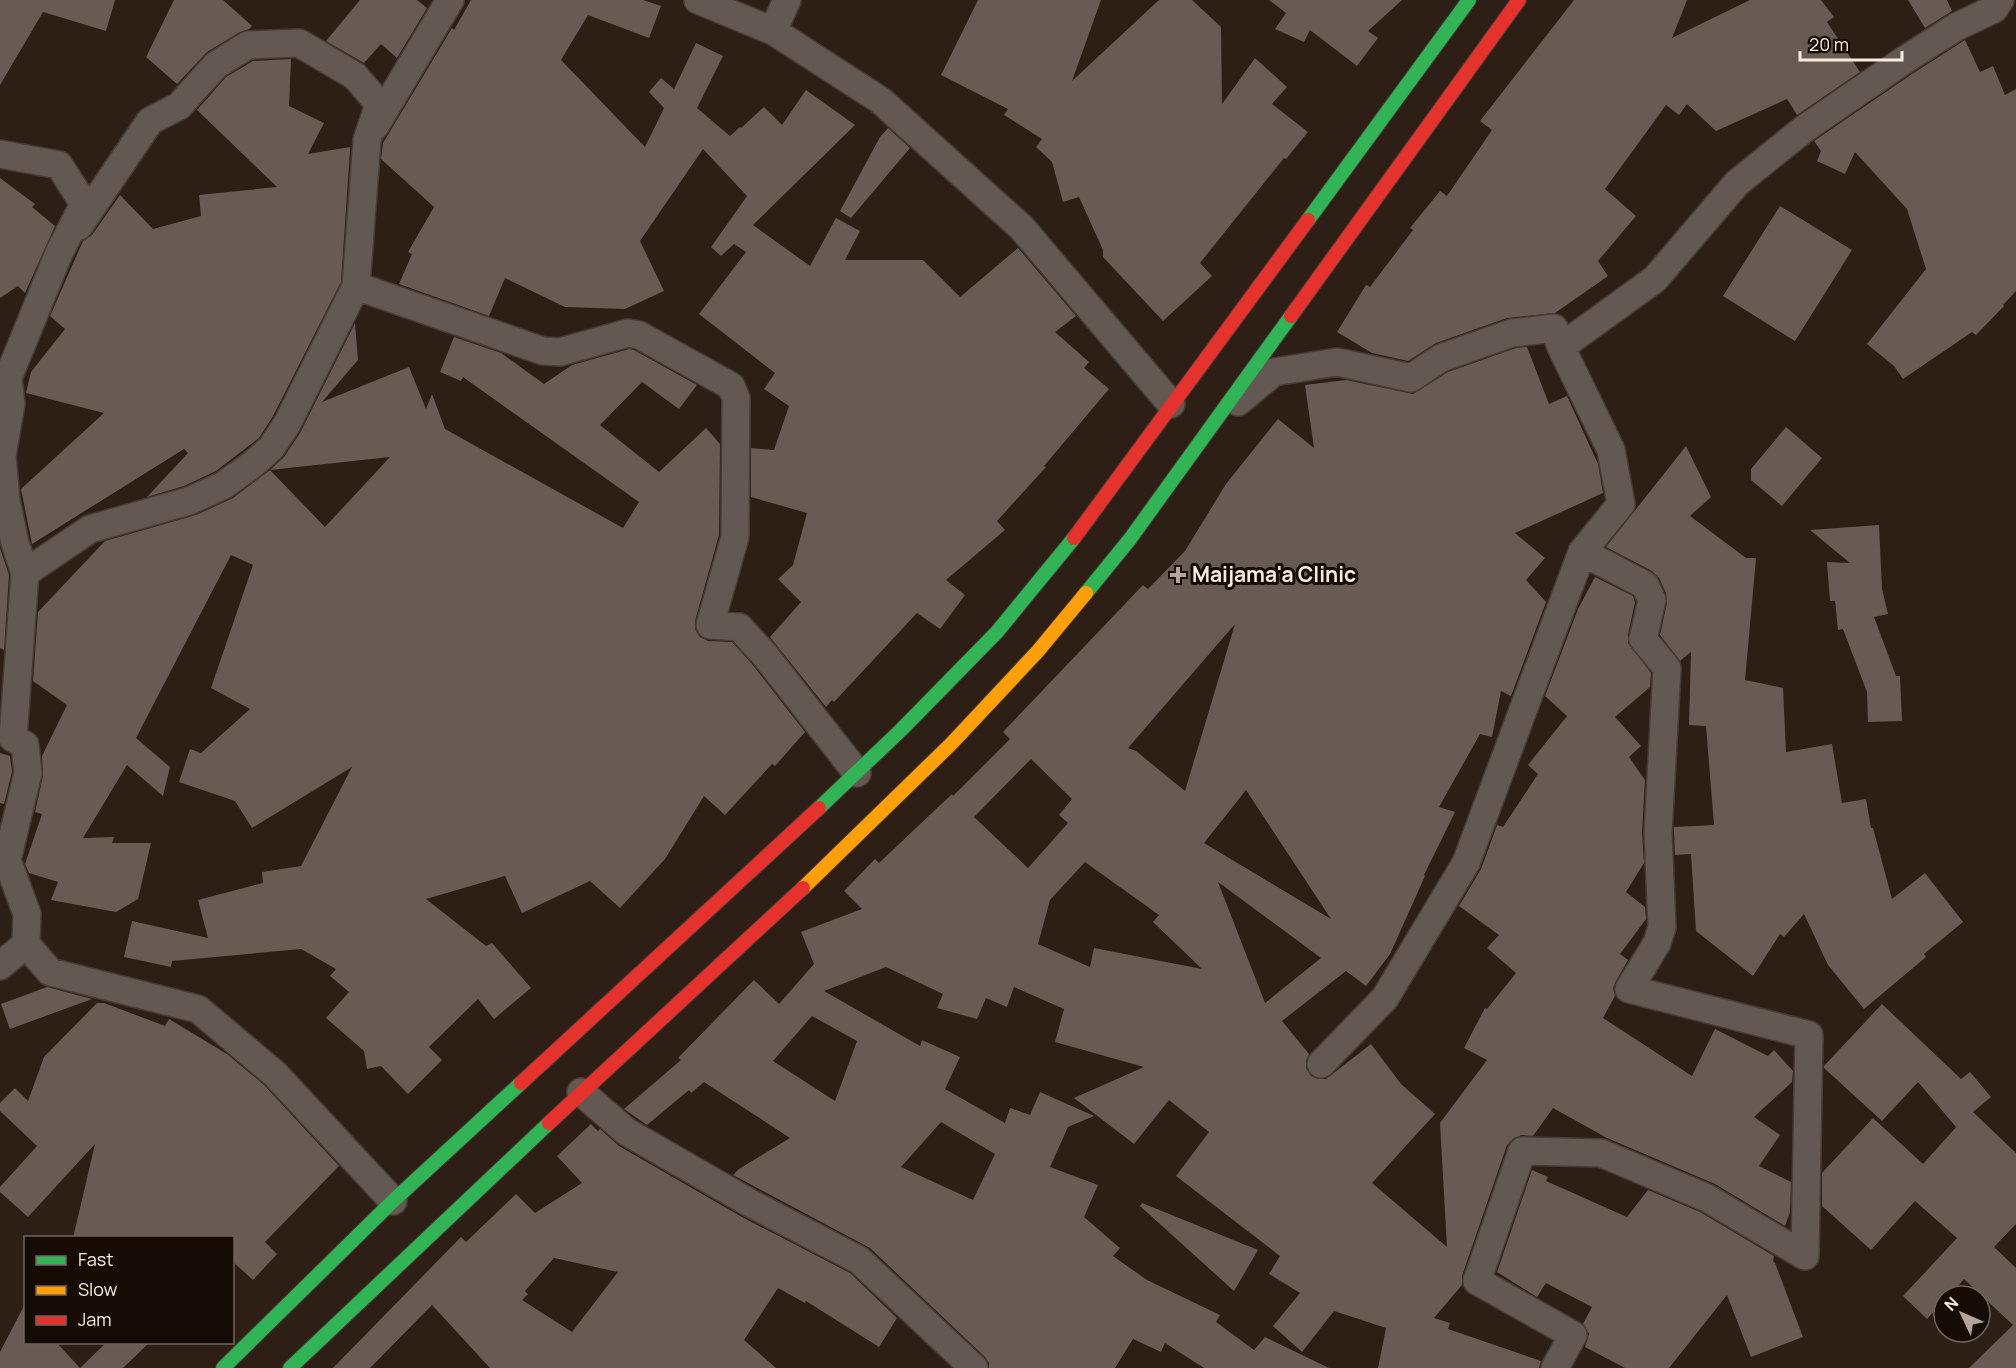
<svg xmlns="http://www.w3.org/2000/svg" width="2016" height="1368" font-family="Manrope,sans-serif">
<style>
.building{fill:#675b53;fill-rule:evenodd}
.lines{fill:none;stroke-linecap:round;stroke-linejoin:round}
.street-casing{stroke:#473c35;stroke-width:30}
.fast-casing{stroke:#473c35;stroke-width:16}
.slow-casing{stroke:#473c35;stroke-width:16}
.jam-casing{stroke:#473c35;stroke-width:16}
.street{stroke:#635952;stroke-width:27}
.fast{stroke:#30b455;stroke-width:14}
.slow{stroke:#ff9f0a;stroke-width:14}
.jam{stroke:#e5322d;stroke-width:14}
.poi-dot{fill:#b4a499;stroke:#160b05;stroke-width:2}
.labels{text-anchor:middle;stroke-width:6;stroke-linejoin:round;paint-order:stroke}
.poi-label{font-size:21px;font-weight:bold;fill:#fcebe0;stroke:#160b05;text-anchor:start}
</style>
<rect width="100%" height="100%" fill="#2d1f16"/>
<!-- building -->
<path class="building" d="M0 0H115L106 31 43 12 0 85Z
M174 0H223L252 26 249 29 240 32 207 52 177 84 146 57Z
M360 0H417L427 8 397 58 381 44 364 63 326 41Z
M471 0H643L661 6 649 38 588 15 561 60 645 147 664 108 649 92 661 78 674 89 696 43 723 56 697 108 730 136 740 127 741 128 764 107 782 125 806 90 855 125 753 225 810 266 836 218 860 231 845 260H923L960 297 1018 248 1076 316 1055 332 1089 362 1084 368 1109 389 1044 466 1046 467 997 521 1005 530 946 580 965 595 940 629 917 613 834 702 832 700 826 707 770 637 801 602 778 579 793 565 807 513 751 497V448L774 450 789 406 764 389 775 373 699 314 746 252 734 244 721 256 711 247 747 196 703 149 640 241 664 291 625 309 565 307 505 278 489 316 399 284 412 254 408 252 434 207 381 159 383 143 452 28 454 30Z
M978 0H1101L1072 81 1159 0H1192L1221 27 1222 104 1255 58 1287 87 1272 104 1308 132 1286 159 1284 158 1200 263 1212 276 1163 321 1103 257V250L1079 197 1063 202 1052 162 1036 147 1042 139 1004 115 1008 109 941 75Z
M1269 0H1402L1368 31 1378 38 1357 66 1310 30 1304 42 1275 29 1286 13Z
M1574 0H1687L1672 38 1750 0H1821L1834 17 1827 22 1860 72 1797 115 1787 99 1716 131 1687 104 1679 115 1666 105 1605 189 1636 216 1598 261 1608 276 1555 313 1507 318 1436 343 1408 361 1372 353 1337 332 1366 285 1370 287 1413 230 1410 228 1440 191 1447 196 1492 130 1480 121Z
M1908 0H1947L1952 11 1925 28Z
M1965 40 1980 72 1993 66 2005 95 2016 89V291L2003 305 2004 306 1976 335 1972 332 1903 379 1894 366 1867 344 1926 269 1907 209 1855 152 1845 174 1817 161 1821 151 1814 141 1912 74Z
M291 59 289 106 324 123 308 154 350 147V151L341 282 273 416 259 438 216 471 184 486 147 497 188 453 184 449 32 544 21 489 104 413 26 393 31 372 65 329 50 316 83 241 92 235 120 195 153 229 201 216 199 195 277 187 197 110 226 77 253 61Z
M888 128 910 148 851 218 840 211 880 137Z
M0 178 35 204 32 207 55 226 25 293 18 286 0 298Z
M1780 206 1852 250 1795 341 1723 296Z
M355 323 358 360 322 402 409 367 426 409 432 394 445 429 623 528 639 502 463 377 461 381 440 372 454 337 501 353 544 384 572 365 629 349 634 350 697 385 679 409 642 382 600 425 659 472 706 428 720 444 719 535 695 621V629L700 637 708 641 732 642 752 664 805 732 775 766 772 764 725 815 704 796 665 859 620 908 590 881 522 913 505 876 426 899 486 946 492 943 531 988 494 1019 478 999 429 1047 442 1060 408 1094 381 1066 367 1069 364 1051 326 1018 349 992 330 976 336 969 301 949 172 961 171 967 124 957 132 921 208 938 198 900 263 883 262 872 301 866 352 767 252 828 235 801 179 782 190 749 201 753 250 709 211 688 253 565 231 555 136 738 170 767 163 796 127 765 83 838 114 837 112 843H151L138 899 116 912 51 900 58 882 29 873 25 864 42 814 35 812 43 776 42 756 67 705 33 681 38 612 105 541 196 515 233 498 270 470 325 527 390 457 270 470 284 457 300 433Z
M1527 347 1549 404 1567 396 1598 464 1603 493 1515 533 1545 558 1526 580 1546 602 1511 696 1501 691 1492 737 1480 734 1439 807 1455 812 1424 875 1425 876 1390 954 1366 986 1346 971 1282 1021 1309 1054 1306 1061V1068L1311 1076 1318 1079H1326L1371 1044 1401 1084 1435 1114 1372 1183 1447 1247 1440 1123 1487 1060 1464 1048 1485 1008 1487 1009 1516 973 1487 948 1499 935 1459 906 1481 869 1497 825 1503 827 1538 774 1528 765 1567 716 1545 696 1578 609 1595 577 1633 596 1635 602 1628 635V643L1651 673 1650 687 1615 717 1641 746 1629 757 1645 780 1642 832 1644 863 1626 892 1645 907 1646 919 1620 954 1628 960 1616 981 1613 988 1615 996 1603 1018 1692 1076 1715 1029 1768 1056 1774 1050 1793 1071 1792 1082 1754 1117 1780 1135 1759 1166 1791 1182 1790 1212 1785 1226 1715 1184 1607 1138 1553 1108 1533 1136 1522 1135 1514 1138 1507 1145 1462 1276V1285L1434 1318 1450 1323 1448 1329 1541 1361 1539 1368H1378L1386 1328 1334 1311 1302 1352 1273 1326 1300 1293 1269 1274 1280 1256 1176 1176 1209 1132 1169 1100 1134 1144 1074 1098 1144 1067 1055 1042 1064 1009 1014 987 1007 1007 986 998 977 1019 937 1008 943 994 886 967 824 991 920 1046 922 1040 960 1057 945 1089 1005 1123 1010 1108 1030 1115 1040 1092 1094 1116 1068 1127 1050 1167 1098 1185 1084 1217 1120 1248 1113 1256 1147 1280 1220 1315 1216 1322 1254 1350 1265 1337 1329 1368H1204L1165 1343 1161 1352 1133 1339 1115 1368H989V1363L985 1357 870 1248 733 1175 739 1169 790 1138 704 1082 691 1093 689 1090 647 1125 624 1109 681 1060 678 1058 754 980 779 1004 814 964 801 932 862 909 844 891 875 859 879 863 952 794 953 796 1010 739 1003 732 1143 585 1148 589 1185 551 1226 484 1278 419 1314 448 1305 385 1346 380 1413 394 1448 372 1516 348ZM1235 624 1185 791 1136 751 1128 748ZM1031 759 1072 799 1059 815 1068 823 1028 868 974 817ZM1246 790 1331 919 1204 843ZM1085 862 1159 915 1153 922 1202 969 1094 948 1090 967 1038 944 1050 900ZM1218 882 1321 958 1265 1003ZM812 1016 857 1041 835 1101 773 1061ZM941 1122 995 1154 973 1200 901 1167Z
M1786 427 1822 458 1782 506 1751 480V469Z
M1686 446 1711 497 1690 516 1746 558H1756L1745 680 1783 688 1786 752 1832 744 1842 803 1866 799 1871 828H1873L1892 899 1925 873 1963 922 1924 954 1926 957 1864 1009 1828 965 1804 914 1784 937 1780 934 1753 976 1696 931 1691 854 1675 855 1674 833V827L1714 825 1706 726 1689 725 1691 652 1680 661 1660 635 1667 603 1666 593 1659 578 1652 571 1606 547Z
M1879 525 1882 589 1888 614 1874 617 1896 676H1900L1902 721 1868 722 1867 692 1843 629 1838 630 1835 601H1830L1827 562 1850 563 1810 530Z
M0 548 9 575 4 650 0 648Z
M0 753 10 756 12 772 4 804 0 803Z
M47 987 92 999 10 1029 1 1004Z
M97 1003H104L165 1026 169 1019 227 1054 264 1085 339 1166 265 1242 277 1254 253 1280 232 1261V1238H73L95 1144 28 1217 0 1192V1187L37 1146 0 1111V1103L15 1088 28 1101 44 1057Z
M1882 1004 1961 1079 1970 1072 1991 1097 1973 1112 2016 1153V1224L1994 1247 2016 1268V1368H1969L2013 1325 1964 1279 1949 1296H1944V1301L1927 1319 1903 1296 1957 1238 1915 1201 1871 1250 1822 1206V1173L1873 1118 1923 1164 1958 1125 1956 1127 1918 1082 1882 1121 1824 1068V1066Z
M591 1124 598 1131 600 1129 619 1146 742 1217 850 1273 897 1318 879 1347 806 1301 805 1303 778 1288 744 1340 776 1368H490L432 1305 370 1368H333L461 1237 466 1242 516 1194 535 1213 582 1183 557 1156ZM554 1258 618 1272 572 1332 522 1300 528 1294 525 1291Z
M1532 1170 1548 1177 1546 1181 1627 1217 1648 1190 1700 1212 1774 1256 1773 1261 1775 1263 1803 1337 1751 1357 1727 1295 1669 1368H1625L1585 1347 1589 1334 1583 1324 1592 1307 1546 1283 1537 1297 1497 1272Z
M1142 1203 1258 1250 1234 1291 1140 1206Z
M26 1302V1342H56L80 1368 107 1342H150L123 1368H0V1352Z"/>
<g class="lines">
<defs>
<path id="street" d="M698 0 773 31 880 100 1022 228 1171 404
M773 31 787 0
M375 126 450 0
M0 154 59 165 84 204 59 253 8 378 11 404 2 456 6 500 15 543 25 573 13 738 25 745 28 773 7 860 27 914 26 944 50 972 198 1009 275 1074 393 1201
M356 286 543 351 560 352 628 333 639 335 731 386 736 398 735 537 710 625 739 627 764 654 857 773
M1561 347 1655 279 1737 183 1804 129 1903 61 1956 27 1994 9 2000 0
M1238 402 1274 372 1337 362 1411 378 1441 358 1512 333 1554 328 1561 347 1611 450 1621 504 1582 552 1645 585 1652 600 1643 639 1667 668 1658 833 1662 927 1657 943 1629 989 1809 1035 1805 1256 1707 1198 1601 1153 1522 1151 1477 1281 1573 1335 1555 1368
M25 573 90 529 189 501 224 485 253 464 271 448 287 424 356 286 367 140 379 104 355 76 299 43 248 45 216 65 179 106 150 121 79 226
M0 966 26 944
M1321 1064 1385 998 1466 863 1582 552
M581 1092 627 1132 750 1203 859 1260 974 1368"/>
<path id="fast" d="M1308 220 1469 0
M1086 593 1130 539 1291 316
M819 808 901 730 997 632 1074 538
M223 1368 393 1201 521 1083
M290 1368 549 1123"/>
<path id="slow" d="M803 888 951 744 1038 651 1086 593"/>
<path id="jam" d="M1291 316 1519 0
M1074 538 1308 220
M521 1083 819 808
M549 1123 803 888"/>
</defs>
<!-- street casing -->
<use href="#street" class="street-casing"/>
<!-- fast casing -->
<use href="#fast" class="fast-casing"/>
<!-- slow casing -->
<use href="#slow" class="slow-casing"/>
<!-- jam casing -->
<use href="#jam" class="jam-casing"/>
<!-- street -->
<use href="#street" class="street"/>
<!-- fast -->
<use href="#fast" class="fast"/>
<!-- slow -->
<use href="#slow" class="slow"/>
<!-- jam -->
<use href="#jam" class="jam"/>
</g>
<!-- markers -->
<path class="poi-dot" d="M1175 566h6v6h6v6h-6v6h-6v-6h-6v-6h6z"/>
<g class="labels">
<!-- poi labels -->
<g class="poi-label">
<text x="1192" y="582">Maijama'a Clinic</text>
</g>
</g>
<!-- legend -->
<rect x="24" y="1236" width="210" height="108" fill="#160b05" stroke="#72655d" stroke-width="1.5"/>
<rect x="36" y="1256" width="30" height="9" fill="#30b455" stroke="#72655d" stroke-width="1.5"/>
<text x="78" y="1266" font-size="18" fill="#fcebe0">Fast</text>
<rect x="36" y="1286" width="30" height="9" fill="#ff9f0a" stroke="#72655d" stroke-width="1.5"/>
<text x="78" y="1296" font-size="18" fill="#fcebe0">Slow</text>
<rect x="36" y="1316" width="30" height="9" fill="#e5322d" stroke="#72655d" stroke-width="1.5"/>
<text x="78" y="1326" font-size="18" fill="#fcebe0">Jam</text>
<!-- north arrow -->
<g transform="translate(1962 1314) rotate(314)"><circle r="28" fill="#160b05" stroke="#72655d" stroke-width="1.5"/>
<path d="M0-4.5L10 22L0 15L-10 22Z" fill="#b4a499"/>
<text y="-9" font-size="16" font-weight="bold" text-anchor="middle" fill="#fcebe0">N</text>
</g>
<!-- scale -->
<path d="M1800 51v9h102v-9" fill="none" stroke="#fcebe0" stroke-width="3"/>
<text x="1809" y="51" font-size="18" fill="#fcebe0" stroke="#160b05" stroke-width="4.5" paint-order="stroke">20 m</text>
</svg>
